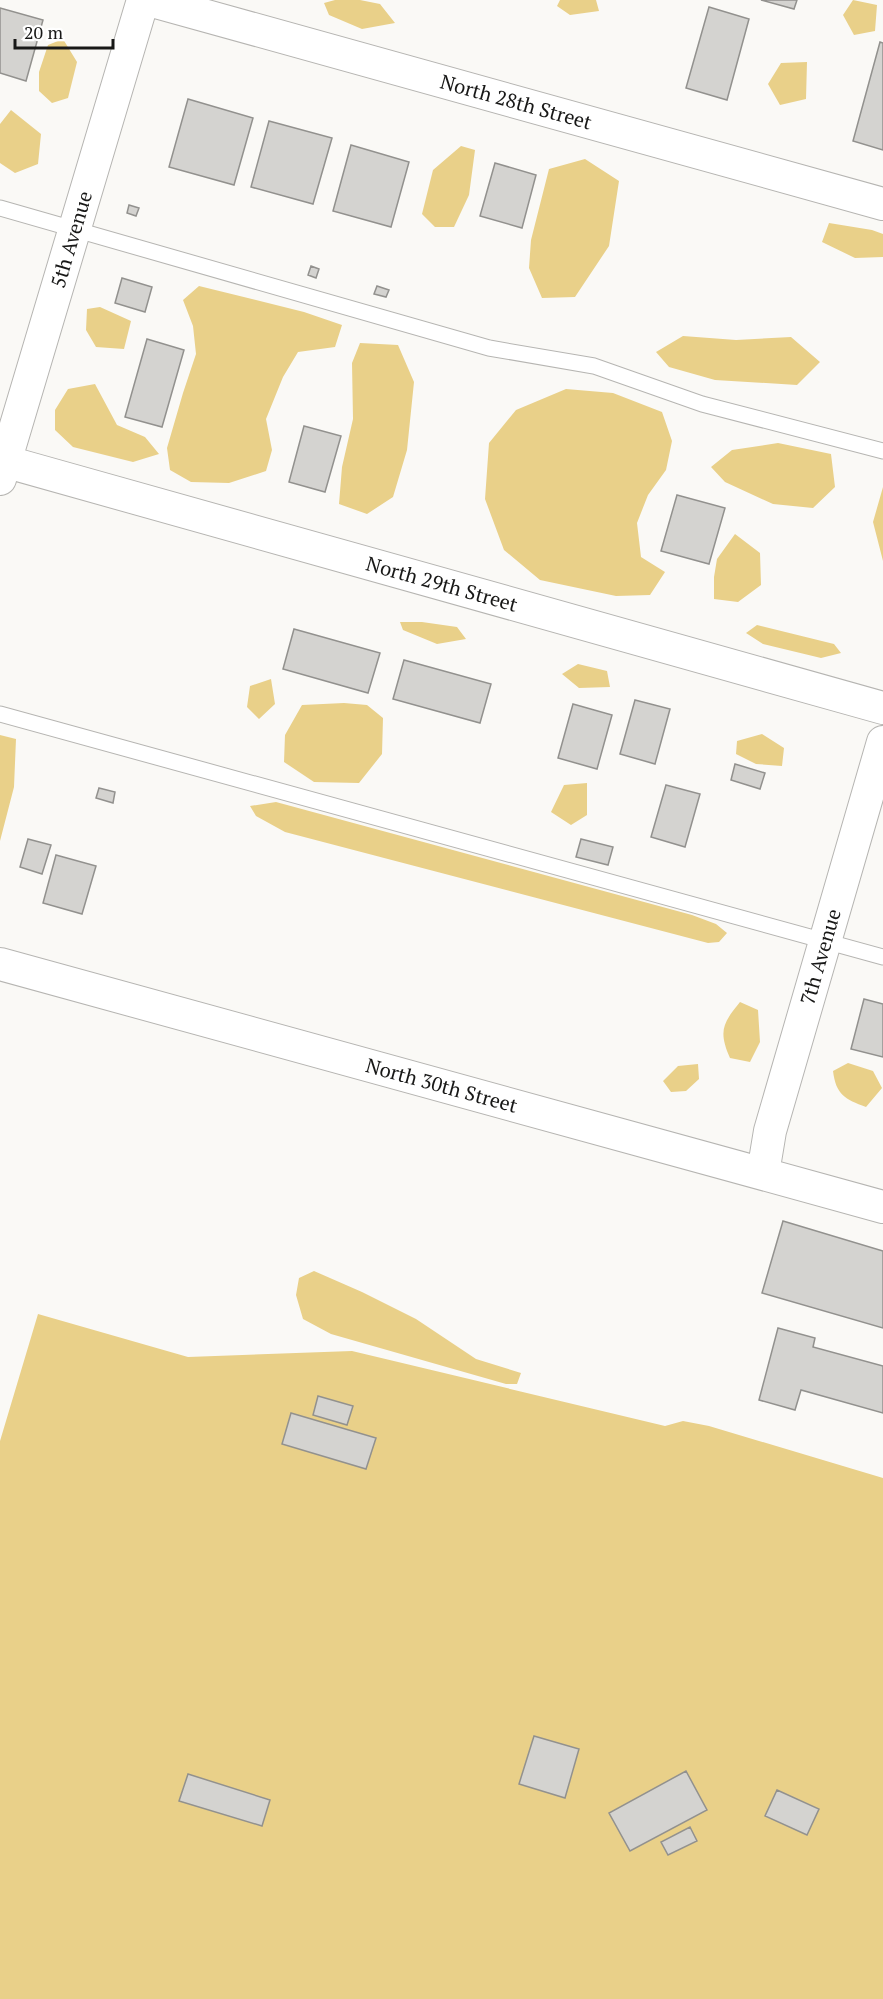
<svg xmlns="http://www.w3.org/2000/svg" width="883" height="1999" font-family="'PT Serif',serif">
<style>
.green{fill:#e9d089}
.building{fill:#d4d3d0;stroke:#92918e;stroke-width:1.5}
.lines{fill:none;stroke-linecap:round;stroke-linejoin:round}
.lane-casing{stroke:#b6b5b2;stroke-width:17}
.street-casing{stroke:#b6b5b2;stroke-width:34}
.lane{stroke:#fff;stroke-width:15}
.street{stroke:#fff;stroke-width:32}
.labels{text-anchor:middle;stroke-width:5;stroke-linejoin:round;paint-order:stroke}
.street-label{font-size:20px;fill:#181817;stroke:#fff}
</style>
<rect width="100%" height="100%" fill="#faf9f6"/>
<!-- green -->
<path class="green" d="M335 0H360L380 4 395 23 362 29 329 15 324 3Z
M560 0H596L599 11 570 15 557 6Z
M853 0 877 5 875 31 854 35 843 15Z
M63 39 77 62 68 98 52 103 39 91V72L48 45Z
M807 62 806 99 780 105 768 84 781 63Z
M11 110 41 134 38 164 15 173 0 163V124Z
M461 146 475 150 469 195 454 227H435L422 214 433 170Z
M585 159 619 181 609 246 575 297 542 298 529 268 531 240 549 169Z
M829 223 872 230 883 234V257L855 258 822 242Z
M199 286 304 312 342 325 335 347 298 352 283 377 266 419 272 450 266 471 229 483 191 482 170 470 167 448 183 393 196 354 193 326 183 300Z
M100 307 131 321 124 349 96 347 86 330 87 309Z
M683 336 736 340 791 337 820 362 797 385 715 380 669 367 656 352Z
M360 343 398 345 414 382 407 450 393 497 367 514 339 504 342 467 353 419 352 363Z
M95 384 117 425 145 437 159 454 133 462 73 447 55 430V410L68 389Z
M566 389 613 393 662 412 672 441 666 470 648 495 637 523 641 557 665 572 650 595 616 596 540 580 504 550 485 499 489 443 516 410Z
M778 443 831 454 835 487 813 508 773 504 725 482 711 467 732 450Z
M883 487V561L873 522Z
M735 534 760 553 761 585 738 602 714 599V577L717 559Z
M400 622H422L457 627 466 639 437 644 403 630Z
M757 625 834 644 841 653 821 658 763 644 746 633Z
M578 664 607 671 610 687 579 688 562 674Z
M271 679 275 704 259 719 247 707 250 686Z
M344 703 367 705 383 718 382 754 359 783 314 782 284 762 285 735 302 705Z
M762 734 784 748 782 766 756 764 736 754 737 741Z
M0 735 16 739 14 787 0 841Z
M587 783V815L571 825 551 812 564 785Z
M276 802 692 915 716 924 727 933 719 942 708 943 285 832 256 816 250 806Z
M740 1002 758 1010 760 1042 750 1062 730 1058C718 1031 723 1023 740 1002Z
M848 1063 873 1071 882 1088 866 1107C845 1099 836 1095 833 1071Z
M698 1064 699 1079 686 1091 671 1092 663 1081 678 1066Z
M314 1271 362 1292 416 1319 476 1359 521 1373 517 1384H506L331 1334 303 1319 296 1295 299 1278Z
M38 1314 188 1357 352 1351 665 1426 683 1421 709 1426 883 1478V1999H0V1441Z"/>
<!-- building -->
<path class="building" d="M761 0H797L794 9Z
M709 7 749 19 727 100 686 88Z
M0 8 43 20 26 81 0 73Z
M880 42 883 43V150L853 141Z
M188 99 253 118 234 185 169 167Z
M269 121 332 138 313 204 251 187Z
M351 145 409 162 391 227 333 211Z
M495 163 536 175 522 228 480 216Z
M129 205 139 208 136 216 127 213Z
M311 266 319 269 316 278 308 275Z
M122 278 152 287 145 312 115 303Z
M377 286 389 290 386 297 374 294Z
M147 339 184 350 162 427 125 417Z
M304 426 341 436 325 492 289 482Z
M677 495 725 508 709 564 661 551Z
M294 629 380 653 368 693 283 669Z
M404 660 491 684 480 723 393 699Z
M635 700 670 709 655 764 620 754Z
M573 704 612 715 597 769 558 758Z
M735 764 765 773 760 789 731 780Z
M666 785 700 794 685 847 651 837Z
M99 788 115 792 113 803 96 798Z
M28 839 51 845 42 874 20 867Z
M581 839 613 847 608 865 576 857Z
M56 855 96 866 82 914 43 903Z
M864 999 883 1004V1057L851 1049Z
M783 1221 883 1251V1328L762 1293Z
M778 1328 815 1338 813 1347 883 1366V1413L801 1390 795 1410 759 1400Z
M318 1396 353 1406 347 1425 313 1415Z
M291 1413 376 1438 366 1469 282 1444Z
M534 1736 579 1749 565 1798 519 1784Z
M686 1771 707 1810 630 1851 609 1813Z
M188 1774 270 1800 262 1826 179 1801Z
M777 1790 819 1809 807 1835 765 1816Z
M690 1827 697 1841 668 1855 661 1842Z"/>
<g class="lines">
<defs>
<path id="lane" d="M0 208 489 348 594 366 702 404 883 451
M0 714 883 957"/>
<g id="street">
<path id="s1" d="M149 0 883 204"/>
<path id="s2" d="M0 460 883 708"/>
<path id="s3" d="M0 479 143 0"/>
<path id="s4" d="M0 964 883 1207"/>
<path id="s5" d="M763 1173 770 1131 883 742"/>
</g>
</defs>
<!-- lane casing -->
<use href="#lane" class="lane-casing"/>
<!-- street casing -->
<use href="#street" class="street-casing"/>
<!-- lane -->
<use href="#lane" class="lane"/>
<!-- street -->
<use href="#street" class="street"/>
</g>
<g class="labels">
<!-- street labels -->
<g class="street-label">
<text dy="7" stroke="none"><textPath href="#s1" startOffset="381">North 28th Street</textPath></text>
<text dy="7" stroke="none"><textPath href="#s3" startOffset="250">5th Avenue</textPath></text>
<text dy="7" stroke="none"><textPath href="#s2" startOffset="459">North 29th Street</textPath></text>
<text dy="7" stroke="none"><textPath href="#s5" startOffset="224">7th Avenue</textPath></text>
<text dy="7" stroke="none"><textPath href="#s4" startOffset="458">North 30th Street</textPath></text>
</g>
</g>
<!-- scale -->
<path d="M15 39v9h98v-9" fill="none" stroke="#181817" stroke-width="3"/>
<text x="24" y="39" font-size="18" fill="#181817" stroke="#ffffff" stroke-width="4.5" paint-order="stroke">20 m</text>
</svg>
